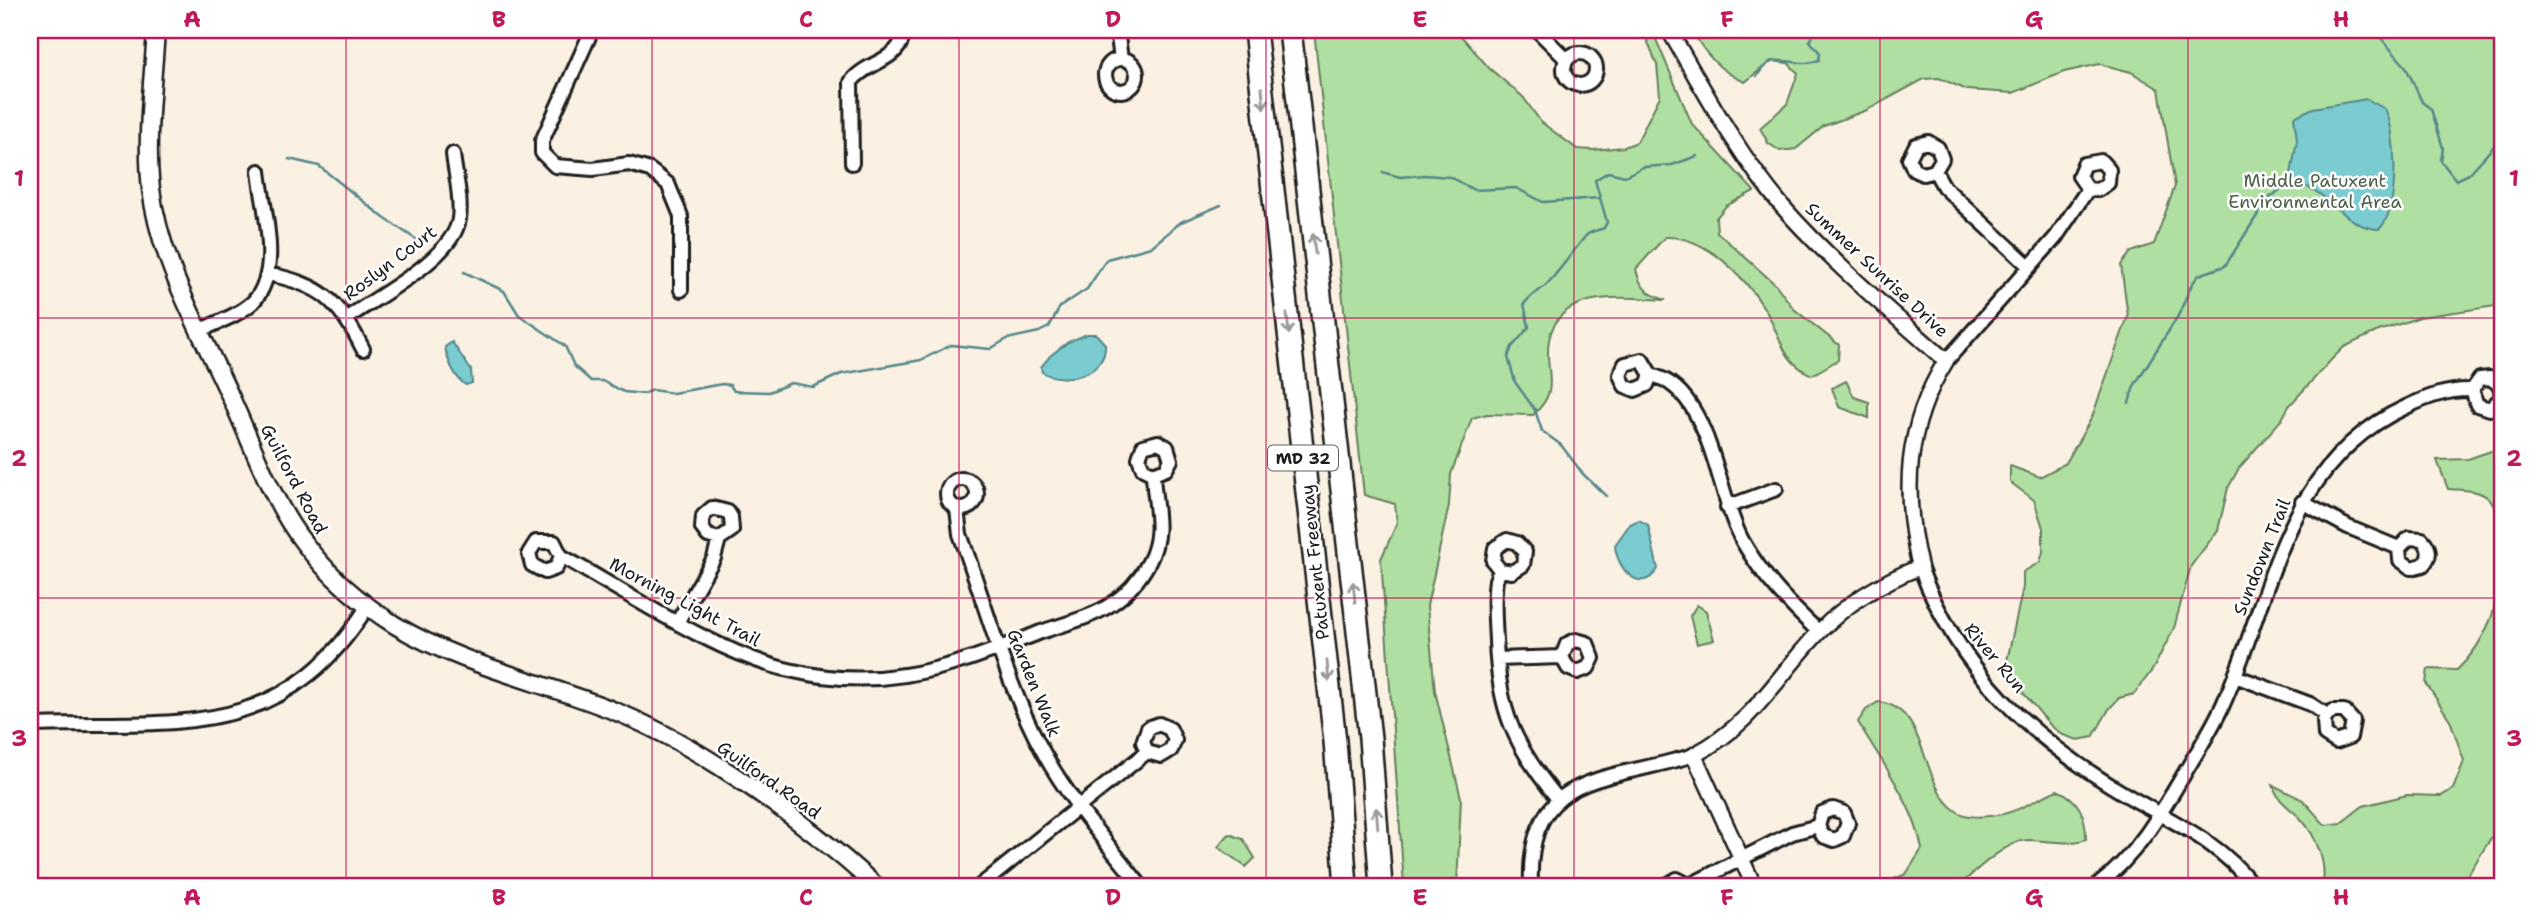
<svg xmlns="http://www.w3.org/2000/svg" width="2533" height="916" font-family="'Shantell Sans',sans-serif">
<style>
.green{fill:#afe0a1;stroke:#667e5e;stroke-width:2}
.water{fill:#7accd1;stroke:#548689;stroke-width:2}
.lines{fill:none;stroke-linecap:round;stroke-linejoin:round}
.stream{stroke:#548689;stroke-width:2.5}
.minor-casing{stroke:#1c1c1c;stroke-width:18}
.tertiary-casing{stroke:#1c1c1c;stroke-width:19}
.secondary-casing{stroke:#1c1c1c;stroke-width:21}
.motorway-casing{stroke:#1c1c1c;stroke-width:26}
.minor{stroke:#fff;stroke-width:12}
.tertiary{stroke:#fff;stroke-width:14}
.secondary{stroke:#fff;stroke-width:16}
.motorway{stroke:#fff;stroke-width:21}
.oneway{stroke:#999}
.grid{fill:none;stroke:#c2185b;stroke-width:2;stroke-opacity:0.55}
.labels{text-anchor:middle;stroke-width:5;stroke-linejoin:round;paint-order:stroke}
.shield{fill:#fff;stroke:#606060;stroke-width:2}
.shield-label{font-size:16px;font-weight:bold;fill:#1c1c1c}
.park-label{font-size:18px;fill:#4f614b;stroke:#fff}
.street-label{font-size:18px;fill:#1c1c1c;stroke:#fff}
.neatline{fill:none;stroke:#c2185b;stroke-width:2.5}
.grid-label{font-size:23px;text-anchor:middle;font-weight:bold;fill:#c2185b}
</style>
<rect width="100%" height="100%" fill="#faf1e3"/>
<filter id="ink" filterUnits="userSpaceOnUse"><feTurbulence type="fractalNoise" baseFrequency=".0143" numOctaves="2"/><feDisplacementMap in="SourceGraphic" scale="14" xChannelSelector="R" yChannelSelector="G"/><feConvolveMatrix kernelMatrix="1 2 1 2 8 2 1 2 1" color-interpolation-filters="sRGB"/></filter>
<g filter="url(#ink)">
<!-- green -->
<path class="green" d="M1314 30H1456L1489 68 1523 97 1541 122 1577 149 1593 150 1624 147 1637 142 1660 96 1657 65 1643 30H1652L1692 124 1754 191 1726 206 1716 218 1717 232 1776 285 1794 309 1839 345 1838 360 1812 375C1781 361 1781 337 1766 311 1746 278 1706 235 1665 237L1636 269C1640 288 1647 294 1666 300 1627 298 1559 287 1549 340 1543 372 1563 388 1533 415L1487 414 1472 418 1451 474 1449 505 1427 606 1435 691 1461 798 1457 886H1404L1381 559 1397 523 1395 504 1364 495Z
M1692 30H2503V305L2420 317 2376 332 2344 347 2332 359 2289 406 2282 419 2239 468 2228 488 2218 530 2191 566 2174 628 2153 669 2134 694 2119 698 2109 709 2093 737 2078 740 2063 735 2051 726 2020 689 2007 661 2023 587V572L2040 562 2043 552V528L2034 500 2010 482V466L2040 477 2066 463 2092 417 2128 316 2121 265 2131 252 2154 244 2175 186 2159 89 2131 72 2100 64 2064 72 2013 93 1967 90 1939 78 1924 79 1867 110 1824 126 1796 149 1780 151 1768 143 1760 128 1787 104 1798 73 1788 63 1771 61 1745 82C1719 71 1705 54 1692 30Z
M1846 381 1854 397 1869 402V418L1839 407 1832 388Z
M2503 447V826L2496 830 2461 886H2322C2328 865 2316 835 2301 819 2289 806 2278 803 2273 785L2303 800 2325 825 2341 823 2363 806 2407 795 2441 796 2453 789 2464 761 2450 720 2426 683 2428 669 2457 670C2471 657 2483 638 2490 621 2500 598 2508 518 2489 499 2479 489 2462 490 2448 489L2437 460 2468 459Z
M1697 605 1706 611 1714 640 1697 644 1690 616Z
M1878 702C1928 706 1920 785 1955 810 1966 819 1984 817 1997 815 2016 813 2039 798 2057 790 2079 799 2086 815 2086 839 2066 846 2048 840 2027 840 2007 841 1973 872 1960 886H1878L1906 874 1922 849C1914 804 1881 761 1858 722L1866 710Z
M1229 834 1243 839 1255 858 1246 867 1218 847Z"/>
<!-- water -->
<path class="water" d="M2367 99 2385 109C2397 131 2400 212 2379 229 2344 229 2326 184 2292 184L2290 180 2297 140 2294 117 2313 108Z
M1087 334H1096L1105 344C1107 375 1064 385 1042 372L1041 367 1050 356 1068 342Z
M452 342 471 370 472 383 466 385C455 379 447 359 445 347Z
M1639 520 1648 525 1658 569C1640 597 1616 567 1615 545L1630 524Z"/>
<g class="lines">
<!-- stream -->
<path class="stream" d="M2374 30 2406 67 2422 102 2431 109 2443 148 2441 161 2456 180 2469 174 2503 136
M1757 76C1775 46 1794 71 1819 60L1820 53 1810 41 1814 30
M289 159 319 166 384 218 420 242
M1382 172 1400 177 1425 175 1450 177 1474 190 1516 188 1543 202 1600 198 1595 180 1608 172 1625 176 1643 167 1672 165 1697 156
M1600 198 1607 222 1604 228C1597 231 1588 231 1584 238 1572 253 1562 267 1549 282 1541 291 1531 294 1524 304L1529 327 1512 347 1508 357 1515 382 1535 410 1542 431 1561 445 1583 474 1606 496
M464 272 504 291 519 315 565 346 574 366 591 381H602L624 392 644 394 652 390 673 393 722 384 730 385 734 391 769 392 791 383 813 387 841 374 921 360 951 345 990 349 1007 339 1039 332 1049 327 1060 307 1087 289 1107 259 1151 247 1181 222 1221 205
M2129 403 2134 386 2178 316 2192 284 2199 275 2225 266 2267 200 2290 182"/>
<defs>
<path id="minor" d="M592 30 542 141V153L555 166 593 169 629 164 650 170 668 184 681 216V290
M1117 30 1121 59
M1537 30 1567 60
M1564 69a16 16 0 1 1 32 0a16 16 0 1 1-32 0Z
M1105 75a16 16 0 1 1 32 0a16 16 0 1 1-32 0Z
M852 163 851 82C867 60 904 61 903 30
M1935 171 1923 174 1914 170 1909 159 1916 145 1928 142 1938 148 1942 159 1935 171 1944 187 2029 266
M268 274C322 285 338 300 363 349
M347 318C378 296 453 258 459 219 462 198 455 174 453 154
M201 330C218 322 239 315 253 302 283 270 263 210 259 171
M1946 361 2056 237 2088 189 2079 176 2084 164 2101 161 2109 170 2108 183 2098 190 2088 189
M1651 375 1647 385 1635 390 1625 386 1620 375 1625 364 1642 360 1651 375C1711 388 1716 494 1743 542 1763 577 1789 604 1819 632
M947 494a15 15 0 1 1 30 0a15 15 0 1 1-30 0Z
M2302 502 2348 527 2399 548 2409 538 2422 539C2431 548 2431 557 2423 565L2411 568 2400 560 2399 548
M1727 507 1776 489
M957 509 960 534C985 603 1006 683 1041 748 1068 799 1106 842 1141 886
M561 556 556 568 545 572 532 565 529 553 536 542H554L561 556C628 593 715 653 789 670 826 679 867 681 905 675 952 668 997 649 1041 632 1064 624 1090 618 1110 605 1127 594 1140 579 1149 562 1165 531 1154 506 1153 474L1166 469 1171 460 1167 447 1158 442 1143 446 1139 458 1143 469 1153 474
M1920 567C1959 672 2033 740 2128 796 2173 822 2222 843 2253 886
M1500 570 1493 561 1495 548 1507 540 1517 543 1525 552 1523 565 1512 572 1500 570 1496 580C1493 600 1495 620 1496 640 1498 709 1514 746 1558 799
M678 621 714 558 719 539 732 530 731 517 728 512 712 508 703 516 702 528 708 536 719 539
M1497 659 1562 657 1568 668 1577 672 1588 668 1593 658 1587 643 1576 640 1567 644 1562 657
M2235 676 2310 704 2327 715 2333 711H2344L2353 721 2350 737 2336 742 2325 735 2324 721 2327 715
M30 725C168 719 280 747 367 607
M1690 885 1792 833 1818 826 1823 836 1834 840 1843 836 1848 823 1844 813 1833 809 1822 813 1818 826
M980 886 1147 752 1143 742 1148 728 1159 724 1170 729 1175 740 1171 750 1161 756 1147 752
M1531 886C1526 769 1610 782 1694 755
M1665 886 1677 879 1690 886
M2097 886C2138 854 2161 813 2187 769 2200 747 2215 724 2225 700 2273 591 2285 462 2406 407 2427 397 2448 389 2472 390L2477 405 2490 409 2502 397 2500 385 2490 378 2480 379 2472 390"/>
<path id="tertiary" d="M1669 30C1704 90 1737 153 1782 206 1831 262 1890 311 1946 361 1905 426 1902 494 1920 567 1882 582 1849 601 1820 631 1776 677 1754 724 1694 755L1754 886"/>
<path id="secondary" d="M156 30C153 82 145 137 151 189 160 263 202 333 232 400 254 448 272 502 304 543 329 576 360 603 395 625 463 666 544 682 617 712 705 748 805 822 876 886"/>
<path id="motorway" d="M1255 30 1335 741 1346 886
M1290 30 1370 738 1381 886"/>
</defs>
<!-- minor casing -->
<use href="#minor" class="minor-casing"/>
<!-- tertiary casing -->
<use href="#tertiary" class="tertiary-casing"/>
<!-- secondary casing -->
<use href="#secondary" class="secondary-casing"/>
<!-- motorway casing -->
<use href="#motorway" class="motorway-casing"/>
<!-- minor -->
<use href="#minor" class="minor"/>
<!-- tertiary -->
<use href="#tertiary" class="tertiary"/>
<!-- secondary -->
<use href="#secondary" class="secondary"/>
<!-- motorway -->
<use href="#motorway" class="motorway"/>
</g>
<!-- one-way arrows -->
<defs><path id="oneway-shaft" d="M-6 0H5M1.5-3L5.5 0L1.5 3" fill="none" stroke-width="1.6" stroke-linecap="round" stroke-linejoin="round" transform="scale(1.75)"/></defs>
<g class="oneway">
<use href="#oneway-shaft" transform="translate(1263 98) rotate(84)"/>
<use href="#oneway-shaft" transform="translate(1314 244) rotate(-96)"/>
<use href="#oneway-shaft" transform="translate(1288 324) rotate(84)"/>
<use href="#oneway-shaft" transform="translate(1354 592) rotate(-96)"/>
<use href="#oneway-shaft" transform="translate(1328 671) rotate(84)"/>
<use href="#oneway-shaft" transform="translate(1377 818) rotate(-95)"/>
</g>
</g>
<!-- grid -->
<path class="grid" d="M346 30V886M652 30V886M959 30V886M1266 30V886M1574 30V886M1880 30V886M2188 30V886M30 318H2503M30 598H2503"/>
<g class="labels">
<!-- shield labels -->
<rect class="shield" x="1268" y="445.5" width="70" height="25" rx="5"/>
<g class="shield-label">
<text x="1303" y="464">MD 32</text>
</g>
<!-- park labels -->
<g class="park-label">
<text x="2315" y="187">Middle Patuxent<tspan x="2315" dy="21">Environmental Area</tspan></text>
</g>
<!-- street labels -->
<g class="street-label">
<text transform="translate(390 263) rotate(-37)" y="6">Roslyn Court</text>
<text transform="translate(1877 270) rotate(43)" y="6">Summer Sunrise Drive</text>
<text transform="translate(294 479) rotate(62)" y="6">Guilford Road</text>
<text transform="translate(2262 557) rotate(-68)" y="6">Sundown Trail</text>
<text transform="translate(1315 562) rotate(-96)" y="6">Patuxent Freeway</text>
<text transform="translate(685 602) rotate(28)" y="6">Morning Light Trail</text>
<text transform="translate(1995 658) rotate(50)" y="6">River Run</text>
<text transform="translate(1034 683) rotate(68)" y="6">Garden Walk</text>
<text transform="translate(769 780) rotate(35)" y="6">Guilford Road</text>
</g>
</g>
<!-- margin -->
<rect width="2533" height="916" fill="none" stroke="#fff" stroke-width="77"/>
<rect x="38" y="38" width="2456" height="840" class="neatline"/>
<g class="grid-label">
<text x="192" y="27">A</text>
<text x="499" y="27">B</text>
<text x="806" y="27">C</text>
<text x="1113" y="27">D</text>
<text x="1420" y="27">E</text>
<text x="1727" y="27">F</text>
<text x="2034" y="27">G</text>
<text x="2341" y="27">H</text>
<text x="19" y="186">1</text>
<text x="2514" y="186">1</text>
<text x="19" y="466">2</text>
<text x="2514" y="466">2</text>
<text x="19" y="746">3</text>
<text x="2514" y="746">3</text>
<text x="192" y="905">A</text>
<text x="499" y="905">B</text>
<text x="806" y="905">C</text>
<text x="1113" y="905">D</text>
<text x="1420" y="905">E</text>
<text x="1727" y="905">F</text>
<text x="2034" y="905">G</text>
<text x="2341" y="905">H</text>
</g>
</svg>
